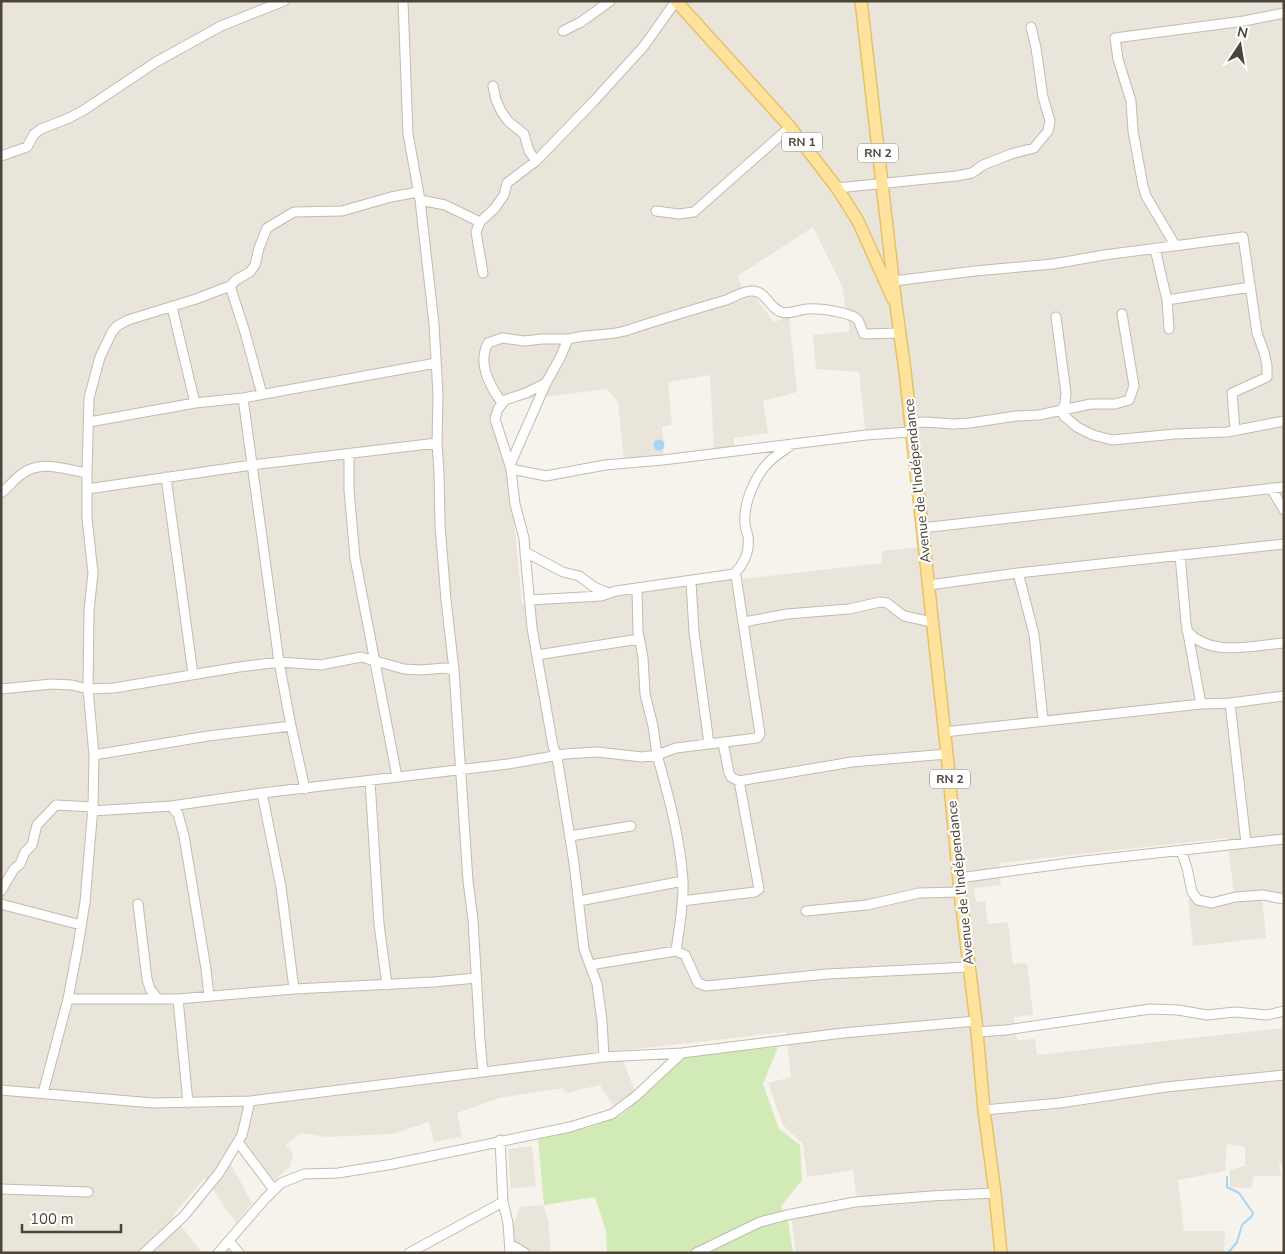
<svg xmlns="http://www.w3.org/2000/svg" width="1285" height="1254" font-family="'Nunito Sans',sans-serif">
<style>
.residential{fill:#eae5da;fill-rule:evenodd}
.green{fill:#d2eab5}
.water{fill:#a9d4f2}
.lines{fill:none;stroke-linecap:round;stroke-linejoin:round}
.stream{stroke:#a9d4f2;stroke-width:2}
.minor-casing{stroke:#c2bbae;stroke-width:11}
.major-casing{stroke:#e6c16a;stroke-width:14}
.minor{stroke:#fff;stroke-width:9}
.major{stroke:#ffe39c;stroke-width:11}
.labels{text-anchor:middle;stroke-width:4.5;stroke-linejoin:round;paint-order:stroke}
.shield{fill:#fff;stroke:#817c74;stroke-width:1}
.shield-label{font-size:12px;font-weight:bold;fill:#4b4439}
.street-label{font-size:14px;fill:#4b4439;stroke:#fff}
</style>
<rect width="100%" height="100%" fill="#f6f3ec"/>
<!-- residential -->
<path class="residential" d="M1 1H1284V897L1262 899 1266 938 1193 946 1188 899 1234 894 1227 838 999 863 1001 885 974 888 976 902 985 901 988 924 1008 922 1013 964 1027 963 1033 1015 1014 1017 1017 1040 1035 1039 1037 1055 1284 1028V1163L1279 1164 1281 1176H1254L1251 1188 1230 1187V1170L1245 1166V1147L1227 1144 1225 1171 1178 1180 1184 1231H1225L1224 1253H796L791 1216 858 1208 853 1170 807 1177 803 1144 783 1125 768 1083 791 1077 786 1032 619 1051 635 1091 613 1105 600 1085 566 1093 563 1088 499 1098 457 1113 462 1137 434 1142 429 1122 392 1134 326 1137 301 1133 286 1145 293 1153 290 1167 269 1184 239 1135 226 1155 252 1203 236 1223 205 1178 173 1215 202 1253H1ZM813 227 842 286 850 331 813 335 816 369 859 372 866 436 911 432 920 547 882 551V563L522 604 508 455H500L493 403 607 389 618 402 624 460 664 456 662 427 672 425 668 382 710 375 714 452 734 450V438L768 433 763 401 797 392 789 317 774 322 754 296 745 298 738 276Z
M532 1146 536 1186 511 1189 508 1149Z
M543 1205 548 1220 551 1253H516L513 1225 520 1207Z"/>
<!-- green -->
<path class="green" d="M778 1047 763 1084 779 1129 800 1145 802 1180 781 1206 788 1221 793 1253H607L606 1231 595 1197 544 1205 538 1138 591 1127 622 1115 685 1056Z"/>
<!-- water -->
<path class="water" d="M653.5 445a5.5 5.5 0 1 1 11 0a5.5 5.5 0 1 1-11 0Z"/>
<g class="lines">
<!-- stream -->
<path class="stream" d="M1227 1177V1187L1239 1193 1253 1213 1252 1216 1242 1225 1237 1242 1228 1253"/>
<defs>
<path id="minor" d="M403 1 408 134 420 200 434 324 438 395 437 443 439 472 440 525 446 600 454 670 468 881 473 920 480 1041 483 1072
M563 31 581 22 610 1
M493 86 496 100 501 111 508 121 524 134 529 151 536 161
M1 156 27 147 34 134 41 129 69 118 84 110 156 62 221 26 284 1
M837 188 956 176 972 173 983 165 1011 154 1034 148 1048 131 1050 121 1043 97 1036 48 1031 27
M420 200 445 205 480 222
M656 211 679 214 694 212 790 127
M1175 245 1146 196 1143 186 1133 131 1131 101 1118 59 1115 38 1244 21 1284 13
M1155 249 1167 300 1169 329
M483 273 476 232 480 222 495 208 504 195 507 183 536 161 594 101 644 46 676 1
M894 281 975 271 1053 264 1104 255 1243 237 1257 333 1264 352 1267 366V377L1232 393 1235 430
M230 286 244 329 262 394
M1167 300 1250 287
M172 307 195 403
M1056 317 1066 393 1065 404 1061 410 1064 416 1077 427 1093 435 1112 440 1175 434 1227 432 1284 421
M546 383 526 393 505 400 498 409 495 419 511 469 515 504 524 538 525 552 563 572 579 576 594 587 608 593
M243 398 279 662 291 726 305 789
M502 403C490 386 477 364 488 343L502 338 524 341 542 339H568
M89 422 195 403 243 398 436 363
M910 423 926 422 953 424 970 423 1016 416 1039 415 1091 404H1115L1129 400 1134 386 1122 314
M349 454V490L355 558 397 777
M510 465 546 383 560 358 568 339C587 334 606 336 625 331 658 320 692 310 726 300 734 297 743 291 751 291 766 290 768 307 781 312 789 315 798 310 807 309 818 308 851 312 858 320 861 325 861 330 864 334L900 333
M511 469 546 476 605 465 663 460 866 435 911 432
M166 477 193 674
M1271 488 1284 510
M87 489 252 465 437 443
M1 493C9 487 14 479 22 474 41 459 66 470 87 473
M922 528 1284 487
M525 552 532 628 553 746 557 757 574 863 584 949 597 984 602 1021 604 1057
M1180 555 1186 623 1201 704
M1018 573 1034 634 1043 720
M691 582 694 632 709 744
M929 585 1018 573 1284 544
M529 600 601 596 616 591 734 574C744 564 750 551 748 536 747 532 745 528 745 524 743 504 755 475 770 461 776 455 785 450 792 444
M744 622 787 614 849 609 880 602 887 603 904 616 932 622
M1187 631C1211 658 1253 645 1284 643
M537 655 639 639
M1 689 52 684 72 685 88 689 114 688 239 667 279 662 321 665 361 657 404 669 421 670 445 668 454 670
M1230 703 1246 843
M944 732 1201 704 1230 703 1284 696
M723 743 729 773 731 777 739 781 852 762 947 754
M94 755 208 736 291 726
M370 781 379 924 387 985
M262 793 281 887 294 989
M171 806 178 814 184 836 206 969 209 996
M92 811 171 806 262 793 508 764 565 754 597 752 642 757 657 755 653 726 645 694 643 658 638 631 637 589
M570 836 631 826
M1181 850 1187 868 1192 892 1198 900 1212 903 1235 897 1263 895 1284 899
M959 878 1084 861 1284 839
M1 891 14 869 20 864 25 852 32 845 37 825 56 805 93 807
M579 901 683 881
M682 901 755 892 759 889 739 781
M1 904 81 925
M138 904 147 979 150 989 158 999
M806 911 867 905 919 893 960 892
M676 951C679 928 684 904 683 881 680 838 669 797 657 755L676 748 757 738 760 734 736 576 734 574
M590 965 676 951 685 955 698 983 706 986 827 974 969 967
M68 999H178L294 989 434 982 476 978
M178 999 188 1103
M977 1032 1006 1030 1150 1009 1178 1010 1207 1015 1235 1012 1267 1015 1284 1011
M1 1090 153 1103 250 1101 604 1057 682 1053 843 1033 976 1021
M43 1093 68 999 78 946 85 902 93 807 94 755 88 689 89 611 93 573 87 518V473L89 398 100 357 112 332 117 326 128 320 196 299 230 286 236 280 250 272 255 265 259 248 267 228 294 212 342 211 391 197 418 192
M984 1110 1060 1103 1166 1087 1284 1075
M500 1140 503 1202 508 1223 510 1253
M238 1142 274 1190
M1 1189 88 1192
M229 1241 239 1253
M510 1244 525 1253
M144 1253 184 1216 219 1173 242 1135 250 1101
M218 1253 265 1199 281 1183 304 1174 338 1173 393 1164 570 1127 612 1114 636 1096 682 1053
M409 1253 503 1202
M696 1253 760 1222 787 1215 855 1202 931 1196 995 1193"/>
<path id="major" d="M676 1 790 127 837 188 858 221 893 299
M861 1 896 305 905 371 947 754 960 892 976 1021 984 1110 995 1193 1001 1253"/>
</defs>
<!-- minor casing -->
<use href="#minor" class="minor-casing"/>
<!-- major casing -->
<use href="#major" class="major-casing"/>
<!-- minor -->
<use href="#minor" class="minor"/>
<!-- major -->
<use href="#major" class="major"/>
</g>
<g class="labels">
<!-- shield labels -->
<g class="shield">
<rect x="782" y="132.5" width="40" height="19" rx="4"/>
<rect x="858" y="143.5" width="40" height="19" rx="4"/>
<rect x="930" y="769.5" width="40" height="19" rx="4"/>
</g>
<g class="shield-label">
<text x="802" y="146">RN 1</text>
<text x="878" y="157">RN 2</text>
<text x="950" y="783">RN 2</text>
</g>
<!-- street labels -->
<g class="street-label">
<text transform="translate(917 481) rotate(-96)" y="5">Avenue de l'Indépendance</text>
<text transform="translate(960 883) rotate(-96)" y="5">Avenue de l'Indépendance</text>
</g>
</g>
<!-- border -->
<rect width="1285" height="1254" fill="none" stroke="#4b4439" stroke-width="5"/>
<!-- north arrow -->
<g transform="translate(1240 45) rotate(12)" stroke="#ffffff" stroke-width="4" paint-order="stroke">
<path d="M0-4L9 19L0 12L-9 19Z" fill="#4b4439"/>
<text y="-8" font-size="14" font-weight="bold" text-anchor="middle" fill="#4b4439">N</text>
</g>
<!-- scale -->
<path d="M22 1224v8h99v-8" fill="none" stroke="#4b4439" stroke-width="2.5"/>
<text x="30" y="1224" font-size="15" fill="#4b4439" stroke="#ffffff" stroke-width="4" paint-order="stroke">100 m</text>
</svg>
